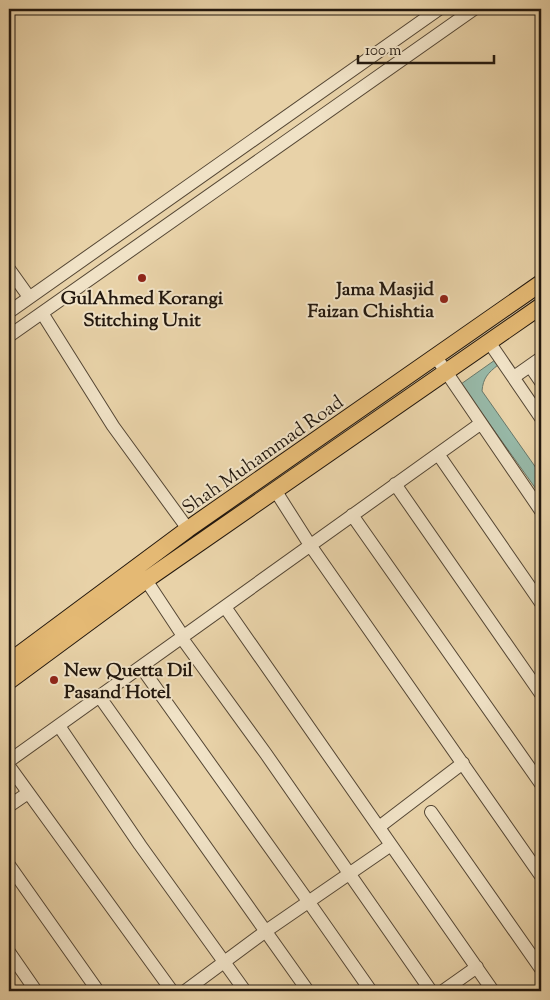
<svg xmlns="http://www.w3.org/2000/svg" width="550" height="1000" font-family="'Sorts Mill Goudy',serif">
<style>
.water{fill:#97b8a7;stroke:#69786a}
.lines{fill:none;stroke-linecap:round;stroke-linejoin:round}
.minor-casing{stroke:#544634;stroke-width:14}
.major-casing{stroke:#23180e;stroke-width:18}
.minor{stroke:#f0e2c6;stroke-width:12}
.major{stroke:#e4b974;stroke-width:16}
.poi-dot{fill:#8f2418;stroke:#f0e2c6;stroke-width:2}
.labels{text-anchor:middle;stroke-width:4;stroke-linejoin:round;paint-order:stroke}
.poi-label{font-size:19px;font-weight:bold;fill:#23180e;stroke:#f0e2c6;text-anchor:end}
.street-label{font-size:19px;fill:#23180e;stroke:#f0e2c6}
</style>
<rect width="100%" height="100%" fill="#e8d2a8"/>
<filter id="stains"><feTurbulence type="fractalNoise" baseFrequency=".004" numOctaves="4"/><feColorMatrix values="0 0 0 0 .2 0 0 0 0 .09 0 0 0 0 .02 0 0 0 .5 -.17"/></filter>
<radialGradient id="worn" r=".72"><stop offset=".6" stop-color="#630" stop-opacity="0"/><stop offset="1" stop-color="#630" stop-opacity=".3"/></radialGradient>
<!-- water -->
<path class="water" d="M495 360 498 365C488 373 483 378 482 391L541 475V496L461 384Z"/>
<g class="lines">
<defs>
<path id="minor" d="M9 269 29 297
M9 312 439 9
M42 313 113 426 188 529
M9 336 474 9
M489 342 541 418
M436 357 541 511
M530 366 541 382
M514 377 541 358
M438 454 541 603
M395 484 541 694
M275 490 310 545 541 876
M352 515 541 784
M146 580 183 636
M225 607 493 991
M181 637 266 754 431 991
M141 667 308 901 371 991
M99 696 308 991
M59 726 140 845 245 991
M9 761 480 424
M9 766 172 991
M9 806 28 793
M431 812 541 969
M379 827 463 763
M9 865 98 991
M9 952 36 991
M185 991 266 931 391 845
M443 991 477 967"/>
<path id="major" d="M9 662 188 529 541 283
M9 681 146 580 541 306"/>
</defs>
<!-- minor casing -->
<use href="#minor" class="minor-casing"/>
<!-- major casing -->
<use href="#major" class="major-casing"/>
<!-- minor -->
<use href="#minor" class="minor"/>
<!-- major -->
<use href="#major" class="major"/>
</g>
<!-- markers -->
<g class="poi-dot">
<circle cx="142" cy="278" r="5"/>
<circle cx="444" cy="299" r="5"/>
<circle cx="54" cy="680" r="5"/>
</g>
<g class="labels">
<!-- poi labels -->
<g class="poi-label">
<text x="434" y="295">Jama Masjid<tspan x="434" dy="22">Faizan Chishtia</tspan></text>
<text x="142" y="304" text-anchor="middle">GulAhmed Korangi<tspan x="142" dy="22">Stitching Unit</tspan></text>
<text x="64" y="676" text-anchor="start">New Quetta Dil<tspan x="64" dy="22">Pasand Hotel</tspan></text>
</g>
<!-- street labels -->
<g class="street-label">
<text transform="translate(262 454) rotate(-35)" y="7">Shah Muhammad Road</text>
</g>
</g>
<!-- margin -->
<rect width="550" height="1000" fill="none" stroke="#e8d2a8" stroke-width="30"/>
<rect x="10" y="10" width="530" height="980" fill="none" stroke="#23180e" stroke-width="2.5"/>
<rect x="15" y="15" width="520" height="970" fill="none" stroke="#23180e"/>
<!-- scale -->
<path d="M358 55v8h136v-8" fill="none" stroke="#23180e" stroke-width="2.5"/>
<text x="365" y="55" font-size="15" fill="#23180e" stroke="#f0e2c6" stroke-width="4" paint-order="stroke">100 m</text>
<rect width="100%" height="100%" filter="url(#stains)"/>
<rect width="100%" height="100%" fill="url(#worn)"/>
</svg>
